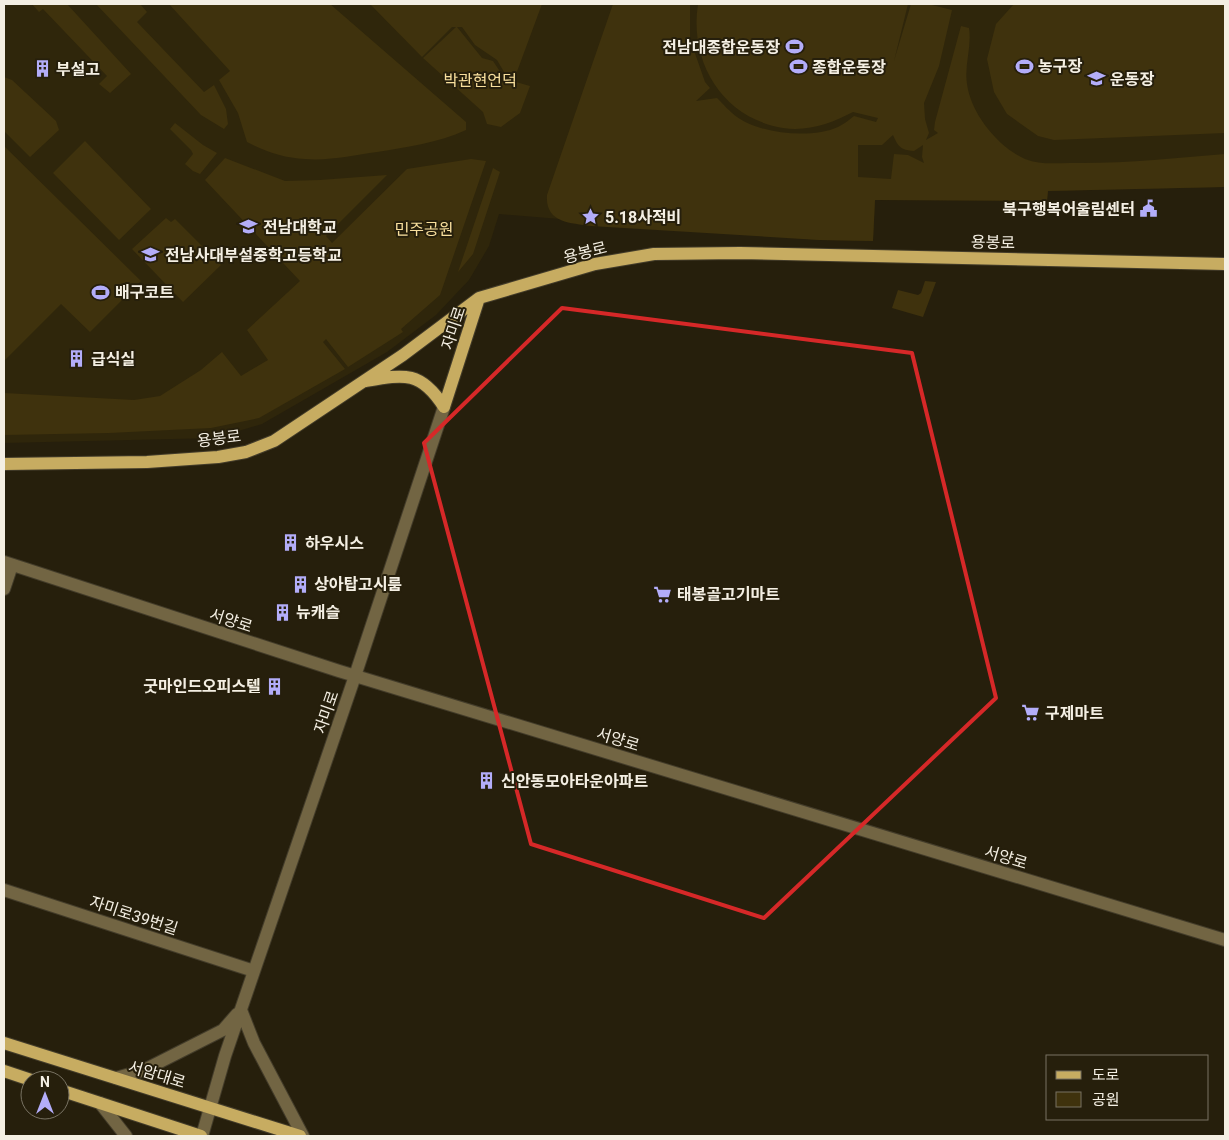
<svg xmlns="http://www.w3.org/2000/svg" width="1229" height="1140" font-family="Roboto,'Noto Sans KR',sans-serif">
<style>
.built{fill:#2f260b}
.green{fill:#3f320d;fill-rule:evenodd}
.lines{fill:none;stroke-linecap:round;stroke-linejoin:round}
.minor-casing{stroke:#433c2a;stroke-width:14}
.major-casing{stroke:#433c2a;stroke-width:14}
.minor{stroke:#726543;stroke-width:12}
.major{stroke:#c7ac61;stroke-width:12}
.marked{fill:none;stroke:#d62828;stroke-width:4;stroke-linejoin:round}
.labels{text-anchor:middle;stroke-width:4;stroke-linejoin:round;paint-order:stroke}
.poi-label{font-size:16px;font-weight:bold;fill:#f4efe3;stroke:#261f0c;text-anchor:start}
.park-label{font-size:16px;fill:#f8df9d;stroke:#261f0c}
.street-label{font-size:16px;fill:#f4efe3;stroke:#261f0c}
</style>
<rect width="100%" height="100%" fill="#261f0c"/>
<!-- built -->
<path class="built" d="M4 4H1225V187L1048 191 1047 201 875 200 873 241 819 240 499 214 489 246 469 280 436 315 387 352 262 424 215 438 4 443Z"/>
<!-- green -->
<path class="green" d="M32 4H67L131 74 110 93 99 84 107 76 43 9 39 12Z
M96 4H140L147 12 137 22 204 92 214 85 226 109 228 124 224 129 201 115Z
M169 4H330L466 122V130C438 143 407 147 377 152 354 155 330 161 305 159 284 158 266 152 247 142L238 113 219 80 230 71Z
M370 4H542L515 77H507L497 60 475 45 462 27H457L482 58 493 61 505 79 530 86 520 113 501 127 487 124 483 112 423 58 456 27H452L422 57Z
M613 4H690V39L705 82 710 88 696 101 717 98C723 104 730 112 737 117 760 134 812 139 838 127 844 124 849 120 854 116L876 122 878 118 853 112C832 123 808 132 783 128 722 118 689 62 698 4H908L894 61 911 4H928L952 10 939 66 924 103 925 119 929 133 926 140 938 133 934 130 935 122 961 26 969 28C972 47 964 65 967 84 971 114 998 147 1025 159 1040 165 1055 163 1070 163 1122 164 1174 158 1225 154V187L1048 191 1047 201 875 200 873 241 819 240 591 226C570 223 545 223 547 195ZM893 135C898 146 900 150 914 151L923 145 922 157 924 163 908 155 894 154 891 179 858 177V145H882Z
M1014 4H1225V133L1054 140 1038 136 1007 114 994 92 987 59 996 24Z
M4 77 12 80 56 121 59 130 30 157 4 131Z
M175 123 203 145 217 153 200 174 193 171 185 164 193 154 191 150 170 129Z
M85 141 151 209 119 240 53 173Z
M4 146 141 281 90 332 61 304 4 361Z
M225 158 285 181 320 180 387 175 326 236 332 243 407 169 471 159 486 161 440 295 401 329 403 332 348 367 326 339 323 342 345 369 259 418 211 428 109 433 4 435V393L134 400 160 396 201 370 222 352 241 376 268 360 247 330 300 281 205 180Z
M493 168 500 172 473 254 458 272Z
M166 218 171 222 175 219 221 265 183 302 132 249Z
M925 281 936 282 923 317 892 308 898 290 918 295 921 293Z"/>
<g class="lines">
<defs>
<path id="minor" d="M4 562 339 671 1225 940
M4 589 12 565
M4 890 254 971
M241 1010 254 1043 303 1136
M116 1078 144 1070 223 1030 237 1014
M100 1103 126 1136
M202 1136 225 1056 355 676 444 407"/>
<path id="major" d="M366 381C405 374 421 371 444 407
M444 407 479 298
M4 464 147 462 218 457 246 452 274 441 403 355 479 298 595 264 654 254 740 253 1225 264
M4 1043 300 1136
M4 1071 31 1080
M60 1090 201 1136"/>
</defs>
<!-- minor casing -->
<use href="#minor" class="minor-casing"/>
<!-- major casing -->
<use href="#major" class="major-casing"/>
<!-- minor -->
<use href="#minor" class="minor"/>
<!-- major -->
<use href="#major" class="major"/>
</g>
<!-- marked area -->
<path class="marked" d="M562 308 912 353 996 698 764 918 531 844 424 443Z"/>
<!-- icons -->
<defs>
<symbol id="stadium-bare" viewBox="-9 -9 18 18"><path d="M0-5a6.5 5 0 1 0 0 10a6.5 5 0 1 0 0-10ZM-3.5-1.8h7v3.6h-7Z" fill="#b3adf9" stroke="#261f0c" stroke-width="2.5" paint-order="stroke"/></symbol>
<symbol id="building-bare" viewBox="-9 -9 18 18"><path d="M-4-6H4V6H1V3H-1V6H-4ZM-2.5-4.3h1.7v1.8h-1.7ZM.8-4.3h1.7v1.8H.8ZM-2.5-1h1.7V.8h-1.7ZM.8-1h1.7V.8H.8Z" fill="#b3adf9" stroke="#261f0c" stroke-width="2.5" paint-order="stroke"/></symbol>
<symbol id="university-bare" viewBox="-9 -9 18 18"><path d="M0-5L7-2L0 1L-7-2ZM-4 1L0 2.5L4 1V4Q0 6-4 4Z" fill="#b3adf9" stroke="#261f0c" stroke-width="2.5" paint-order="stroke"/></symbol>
<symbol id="civic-bare" viewBox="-9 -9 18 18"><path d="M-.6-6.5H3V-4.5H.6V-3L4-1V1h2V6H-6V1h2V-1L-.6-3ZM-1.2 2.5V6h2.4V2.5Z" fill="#b3adf9" stroke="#261f0c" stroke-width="2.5" paint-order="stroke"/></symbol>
<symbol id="sight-bare" viewBox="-9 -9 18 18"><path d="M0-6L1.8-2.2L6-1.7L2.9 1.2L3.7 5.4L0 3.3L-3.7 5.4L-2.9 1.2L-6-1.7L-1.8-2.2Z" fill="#b3adf9" stroke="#261f0c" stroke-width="2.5" paint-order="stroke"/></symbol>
<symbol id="school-bare" viewBox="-9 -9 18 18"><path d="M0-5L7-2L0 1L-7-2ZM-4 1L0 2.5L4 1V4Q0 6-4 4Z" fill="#b3adf9" stroke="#261f0c" stroke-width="2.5" paint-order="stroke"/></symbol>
<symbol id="supermarket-bare" viewBox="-9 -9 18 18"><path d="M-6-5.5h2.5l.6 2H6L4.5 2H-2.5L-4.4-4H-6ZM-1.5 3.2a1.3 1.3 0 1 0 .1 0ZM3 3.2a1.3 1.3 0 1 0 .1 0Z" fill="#b3adf9" stroke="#261f0c" stroke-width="2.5" paint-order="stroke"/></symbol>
</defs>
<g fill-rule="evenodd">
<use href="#stadium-bare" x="782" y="34" width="25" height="25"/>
<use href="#stadium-bare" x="1012" y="54" width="25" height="25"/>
<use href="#stadium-bare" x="786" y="54" width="25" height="25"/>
<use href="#building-bare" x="30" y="56" width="25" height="25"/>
<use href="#university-bare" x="1084" y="66" width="25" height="25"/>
<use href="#civic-bare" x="1136" y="196" width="25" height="25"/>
<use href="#sight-bare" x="578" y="204" width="25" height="25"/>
<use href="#university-bare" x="236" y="214" width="25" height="25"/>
<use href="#school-bare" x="138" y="242" width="25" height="25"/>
<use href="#stadium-bare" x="88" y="280" width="25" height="25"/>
<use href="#building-bare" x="64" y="346" width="25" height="25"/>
<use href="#building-bare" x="278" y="530" width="25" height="25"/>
<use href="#building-bare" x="288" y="572" width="25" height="25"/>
<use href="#supermarket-bare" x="650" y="582" width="25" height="25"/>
<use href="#building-bare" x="270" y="600" width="25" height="25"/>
<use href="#building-bare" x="262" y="674" width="25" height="25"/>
<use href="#supermarket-bare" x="1018" y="700" width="25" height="25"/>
<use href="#building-bare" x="474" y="768" width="25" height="25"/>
</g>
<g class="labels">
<!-- poi labels -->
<g class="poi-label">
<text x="780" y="53" text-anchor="end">전남대종합운동장</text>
<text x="1038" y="72">농구장</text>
<text x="812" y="73">종합운동장</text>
<text x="56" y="75">부설고</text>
<text x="1110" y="85">운동장</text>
<text x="1135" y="215" text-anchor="end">북구행복어울림센터</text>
<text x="605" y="223">5.18사적비</text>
<text x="263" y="233">전남대학교</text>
<text x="165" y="261">전남사대부설중학고등학교</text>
<text x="115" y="298">배구코트</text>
<text x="91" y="365">급식실</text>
<text x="305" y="549">하우시스</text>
<text x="314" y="590">상아탑고시룸</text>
<text x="677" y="600">태봉골고기마트</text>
<text x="296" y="618">뉴캐슬</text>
<text x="261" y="692" text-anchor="end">굿마인드오피스텔</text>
<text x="1045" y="719">구제마트</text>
<text x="501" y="787">신안동모아타운아파트</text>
</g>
<!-- park labels -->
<g class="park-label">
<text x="480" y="86">박관현언덕</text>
<text x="424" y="235">민주공원</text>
</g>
<!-- street labels -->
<g class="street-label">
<text transform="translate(993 242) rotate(1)" y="6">용봉로</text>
<text transform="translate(585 252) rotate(-14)" y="6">용봉로</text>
<text transform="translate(453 328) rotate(-72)" y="6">자미로</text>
<text transform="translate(219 438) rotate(-7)" y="6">용봉로</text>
<text transform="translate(231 620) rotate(18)" y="6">서양로</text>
<text transform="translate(326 712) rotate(-71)" y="6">자미로</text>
<text transform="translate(618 739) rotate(17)" y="6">서양로</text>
<text transform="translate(1006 857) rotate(17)" y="6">서양로</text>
<text transform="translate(134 915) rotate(18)" y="6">자미로39번길</text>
<text transform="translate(157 1074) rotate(17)" y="6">서암대로</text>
</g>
</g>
<!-- border -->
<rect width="1229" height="1140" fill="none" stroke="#f4efe3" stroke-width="10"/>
<!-- legend -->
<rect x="1046" y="1055" width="162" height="65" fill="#261f0c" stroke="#787262"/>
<rect x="1056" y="1071" width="25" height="8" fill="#c7ac61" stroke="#787262"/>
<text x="1092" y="1080" font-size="15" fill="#f4efe3">도로</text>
<rect x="1056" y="1092" width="25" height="15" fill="#3f320d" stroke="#787262"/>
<text x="1092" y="1105" font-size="15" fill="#f4efe3">공원</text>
<!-- north arrow -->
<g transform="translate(45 1095)"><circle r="24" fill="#261f0c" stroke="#787262"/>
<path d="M0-4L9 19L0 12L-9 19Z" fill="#b3adf9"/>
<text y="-8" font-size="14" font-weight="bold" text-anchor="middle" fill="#f4efe3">N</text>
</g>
</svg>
